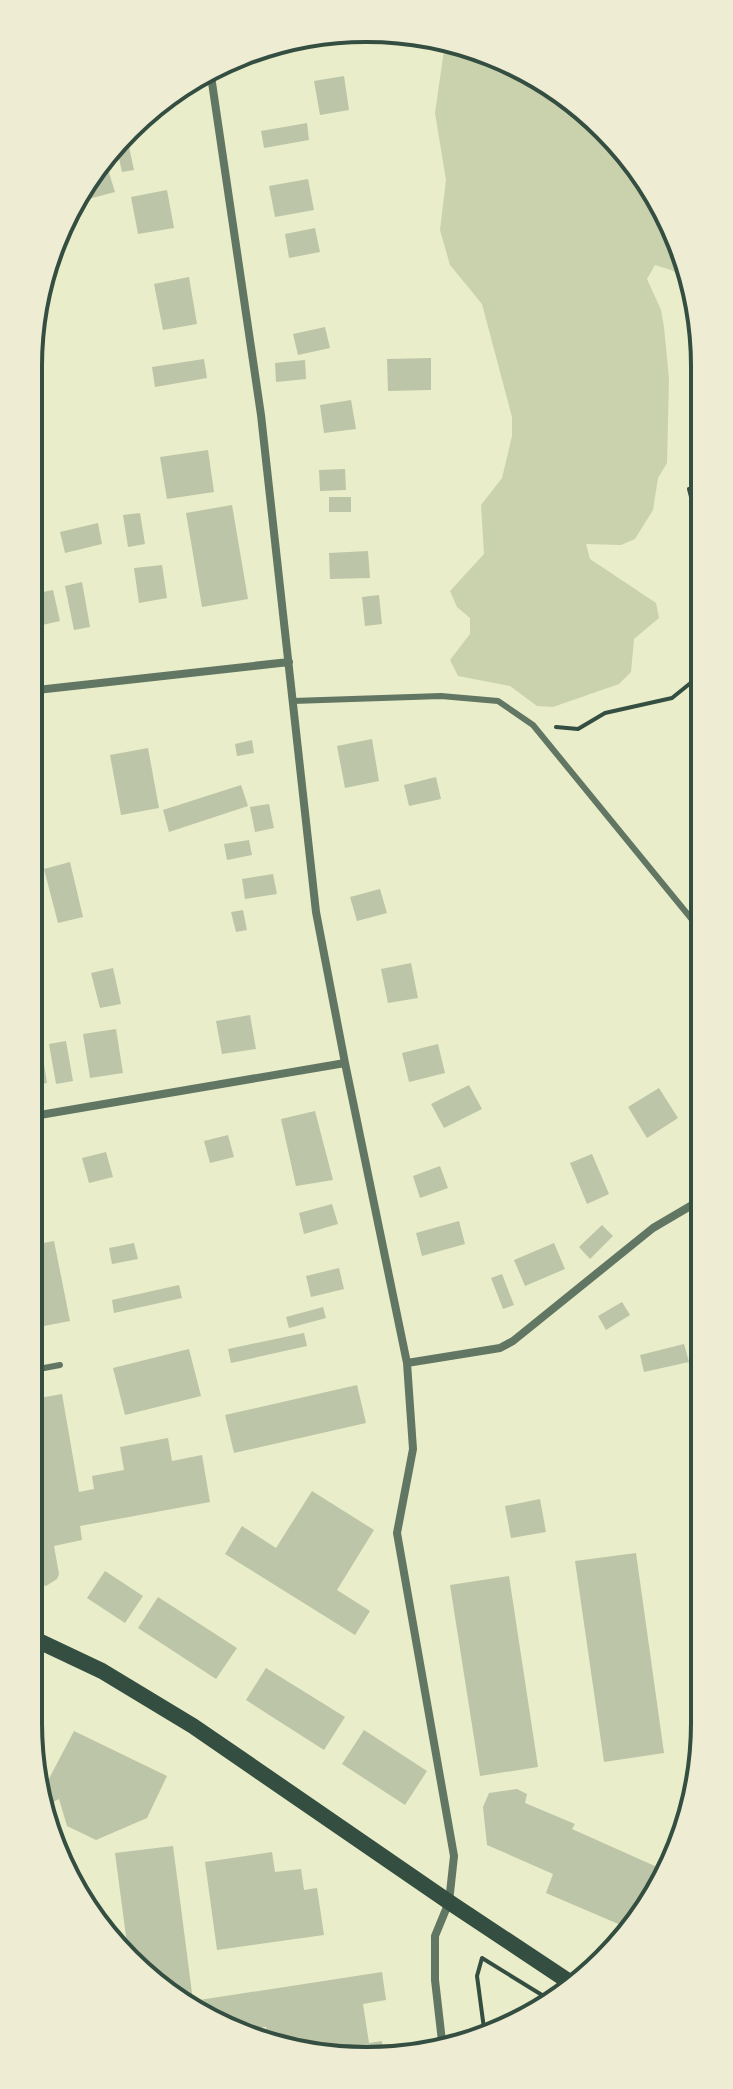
<svg xmlns="http://www.w3.org/2000/svg" width="733" height="2089" font-family="Inter,sans-serif">
<style>
.green{fill:#cad2ad}
.building{fill:#bcc5a7}
.lines{fill:none;stroke-linecap:round;stroke-linejoin:round}
.path{stroke:#344e41;stroke-width:4}
.service{stroke:#617663;stroke-width:6}
.minor{stroke:#617663;stroke-width:8}
.secondary{stroke:#344e41;stroke-width:16}
.rim{fill:none;stroke:#344e41;stroke-width:4}
</style>
<rect width="100%" height="100%" fill="#e9edc9"/>
<!-- green -->
<path class="green" d="M440 39H454L536 74 621 143 670 217 689 280 671 270 655 265 647 279 661 310 664 327 669 379 667 463 658 478 653 510 635 539 621 545 586 544 590 559 656 603 659 618 634 639 631 672 619 684 553 707 537 706 510 686 458 676 450 660 470 634V618L457 607 450 591 484 554 481 505 502 478 512 436V417L482 304 450 265 440 230 446 180 435 113 444 50Z
M701 319 702 322V404L690 330Z"/>
<!-- building -->
<path class="building" d="M297 40 298 47 264 52V51Z
M344 76 349 110 320 115 314 81Z
M307 123 309 140 264 148 261 131Z
M129 147 134 170 122 172 117 149Z
M104 157 115 192 77 202 98 161Z
M308 179 314 210 275 217 269 186Z
M167 190 174 228 138 234 131 197Z
M315 228 320 252 289 258 285 234Z
M189 277 197 324 163 330 154 284Z
M325 327 330 348 298 355 293 334Z
M431 358V390L388 391 387 359Z
M204 359 207 378 155 387 152 367Z
M305 360 306 379 276 382 275 363Z
M351 400 356 429 324 433 320 405Z
M208 450 214 492 167 499 160 457Z
M345 469 346 490 320 491 319 470Z
M329 497H351V512H329Z
M232 505 248 599 202 607 186 513Z
M140 513 145 544 128 547 123 515Z
M98 523 102 544 65 553 60 532Z
M368 551 370 578 330 579 329 553Z
M162 565 167 598 139 603 134 568Z
M82 582 90 627 74 630 65 586Z
M53 590 60 621 29 628 28 595Z
M379 595 382 624 365 626 362 597Z
M372 739 379 781 345 788 337 746Z
M252 740 254 753 237 756 235 744Z
M148 748 159 808 121 815 110 755Z
M436 777 441 799 409 806 404 785Z
M241 785 248 806 169 832 163 810Z
M269 804 274 828 255 832 250 807Z
M249 840 252 855 227 860 224 844Z
M70 862 83 917 58 923 44 869Z
M273 874 277 894 245 899 242 879Z
M380 889 387 913 357 921 350 897Z
M243 910 247 930 236 932 231 912Z
M411 963 418 998 388 1003 381 969Z
M113 968 121 1004 100 1008 91 973Z
M36 1013 47 1083 28 1086V1014Z
M250 1015 256 1049 222 1054 216 1021Z
M116 1029 123 1073 90 1078 83 1034Z
M66 1041 73 1081 56 1084 49 1044Z
M438 1044 445 1073 409 1082 402 1053Z
M469 1085 482 1109 444 1128 431 1104Z
M659 1088 678 1118 647 1138 628 1107Z
M315 1111 333 1180 296 1186 281 1119Z
M228 1135 234 1157 210 1163 204 1141Z
M106 1152 113 1177 89 1183 82 1158Z
M592 1154 609 1194 587 1204 570 1163Z
M440 1166 448 1188 420 1198 413 1176Z
M332 1204 338 1224 304 1234 299 1213Z
M459 1221 465 1244 422 1256 416 1233Z
M602 1225 613 1236 590 1259 579 1247Z
M54 1241 70 1321 28 1329V1246Z
M134 1243 138 1259 112 1264 109 1248Z
M554 1243 565 1269 525 1286 514 1260Z
M339 1268 344 1289 311 1297 306 1276Z
M502 1274 514 1305 503 1309 491 1278Z
M179 1285 182 1298 114 1313 112 1300Z
M622 1302 630 1315 606 1330 598 1316Z
M323 1307 326 1318 289 1328 286 1317Z
M304 1333 307 1346 231 1363 228 1349Z
M684 1344 689 1362 644 1372 640 1355Z
M189 1349 201 1396 125 1415 113 1368Z
M357 1385 366 1423 234 1453 225 1415Z
M62 1394 79 1492 94 1489 92 1476 124 1470 120 1447 168 1438 172 1461 202 1455 210 1502 80 1526 82 1540 54 1546 59 1574 57 1579 46 1586 34 1582 28 1583V1400Z
M312 1491 374 1530 337 1590 370 1611 355 1635 225 1554 242 1526 276 1548Z
M540 1499 546 1532 511 1538 505 1506Z
M636 1553 664 1753 604 1762 575 1561Z
M105 1571 143 1596 125 1623 87 1598Z
M509 1576 538 1767 480 1776 450 1585Z
M158 1597 237 1648 216 1679 138 1628Z
M266 1668 345 1717 324 1750 246 1700Z
M364 1730 427 1771 405 1805 342 1764Z
M74 1731 167 1776 147 1818 96 1840 67 1826 59 1799 47 1805 44 1803 42 1792Z
M517 1789 527 1794 525 1803 575 1824 572 1829 666 1871 648 1911 630 1929 546 1893 553 1874 487 1845 483 1807 489 1793Z
M173 1846 193 2001 382 1972 386 2000 363 2004 369 2043 382 2041 383 2054 323 2058 268 2042 266 2027 233 2031 216 2026 129 1959 115 1853Z
M272 1852 275 1872 301 1869 304 1890 317 1888 324 1935 217 1950 205 1862Z"/>
<g class="lines">
<!-- path -->
<path class="path" d="M689 489 703 544
M556 727 578 729 605 713 672 698 703 673
M485 2036 477 1976 482 1958 555 2003"/>
<!-- service -->
<path class="service" d="M293 701 441 696 498 701 533 725 703 933
M28 1371 60 1365"/>
<!-- minor -->
<path class="minor" d="M210 69 261 415 316 912 345 1063 407 1363 413 1449 397 1533 454 1856 449 1902 435 1936V1980L443 2050
M28 691 289 662
M28 1117 345 1063
M407 1363 500 1348 513 1341 653 1228 704 1198"/>
<!-- secondary -->
<path class="secondary" d="M28 1636 102 1671 193 1726 449 1902 574 1985"/>
</g>
<!-- crop -->
<path d="M0 0H733V2089H0ZM366 42H367A324 324 0 0 1 691 366V1723A324 324 0 0 1 367 2047H366A324 324 0 0 1 42 1723V366A324 324 0 0 1 366 42Z" fill="#eeecd3" fill-rule="evenodd"/>
<path class="rim" d="M366 42H367A324 324 0 0 1 691 366V1723A324 324 0 0 1 367 2047H366A324 324 0 0 1 42 1723V366A324 324 0 0 1 366 42Z"/>
</svg>
